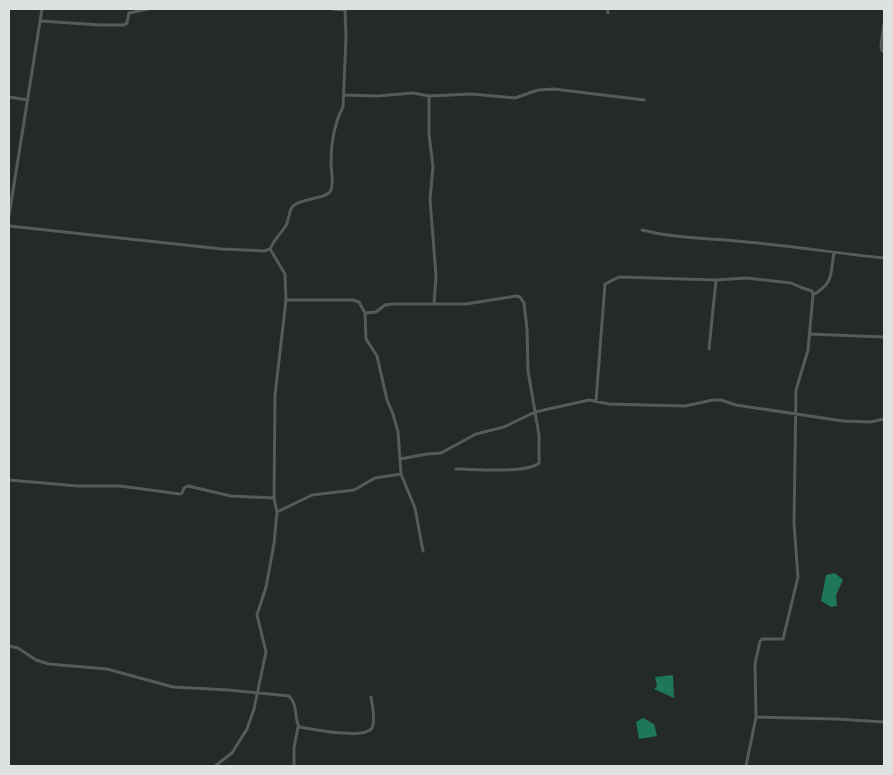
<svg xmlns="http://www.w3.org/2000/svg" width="893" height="775" font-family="Arial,sans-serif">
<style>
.water{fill:#1e775a}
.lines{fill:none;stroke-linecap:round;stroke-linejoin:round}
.minor{stroke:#575a59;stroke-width:3}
</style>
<rect width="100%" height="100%" fill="#242a27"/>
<!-- water -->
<path class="water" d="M835 573 843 580 836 595 837 606 831 607 821 601 826 575Z
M673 675 674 698 654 689 657 686 655 677Z
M643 718 654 724 657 736 639 739 636 722Z"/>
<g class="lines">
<!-- minor -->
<path class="minor" d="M332 9 345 10
M607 9 608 13
M41 21 100 25H124L127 23 129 13 148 9
M884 23 881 46 882 51 884 52
M344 95 377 96 413 93 429 96 471 94 515 98 538 90 554 89 644 100
M429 96V134L433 167 430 199 436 276 434 304
M9 97 28 100
M9 216 42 9
M9 226 222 249 264 251 270 249
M642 230C673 238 705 238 736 241 786 245 835 253 884 258
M813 295C834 282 830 276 834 253
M286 300H353L359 302 365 313 366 339 377 356 387 400 393 414 398 432 401 474 415 508 423 551
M365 313 376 312 385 305 392 304H466L516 296 520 297 524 303 527 329 528 371 539 435V463C526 474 474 469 456 469
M809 334 883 337
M709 349 716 280
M596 401 605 284 619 277 716 280 747 278 791 283 800 287 812 291 813 295 808 350 796 390 794 524 798 577 783 639H762L760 641 755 664 756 717 746 766
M400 459 427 454 441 453 476 434 504 427 535 412 589 400 609 404 685 406 713 400H721L736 405 843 421 871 422 884 419
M9 480 78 486H120L180 494 182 493 184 488 188 486 231 496 274 498
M277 512 312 495 354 490 375 478 401 474
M9 646 18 648 36 660 49 664 107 669 173 687 228 690 289 696C298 705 294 717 299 727 311 729 365 740 372 728 376 720 372 705 371 697
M756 717 836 719 884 722
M215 766 232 753 247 729 254 709 266 652 257 615 266 587 274 544 277 512 274 498 275 395 286 300 285 274 270 249C275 238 279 236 285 227 290 220 288 211 293 206 303 197 326 200 331 190 334 182 331 171 331 163 331 144 334 124 343 107L346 38 345 9
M294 766V748L298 727"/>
</g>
<!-- border -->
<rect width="893" height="775" fill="none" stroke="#dde1df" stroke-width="20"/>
</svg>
